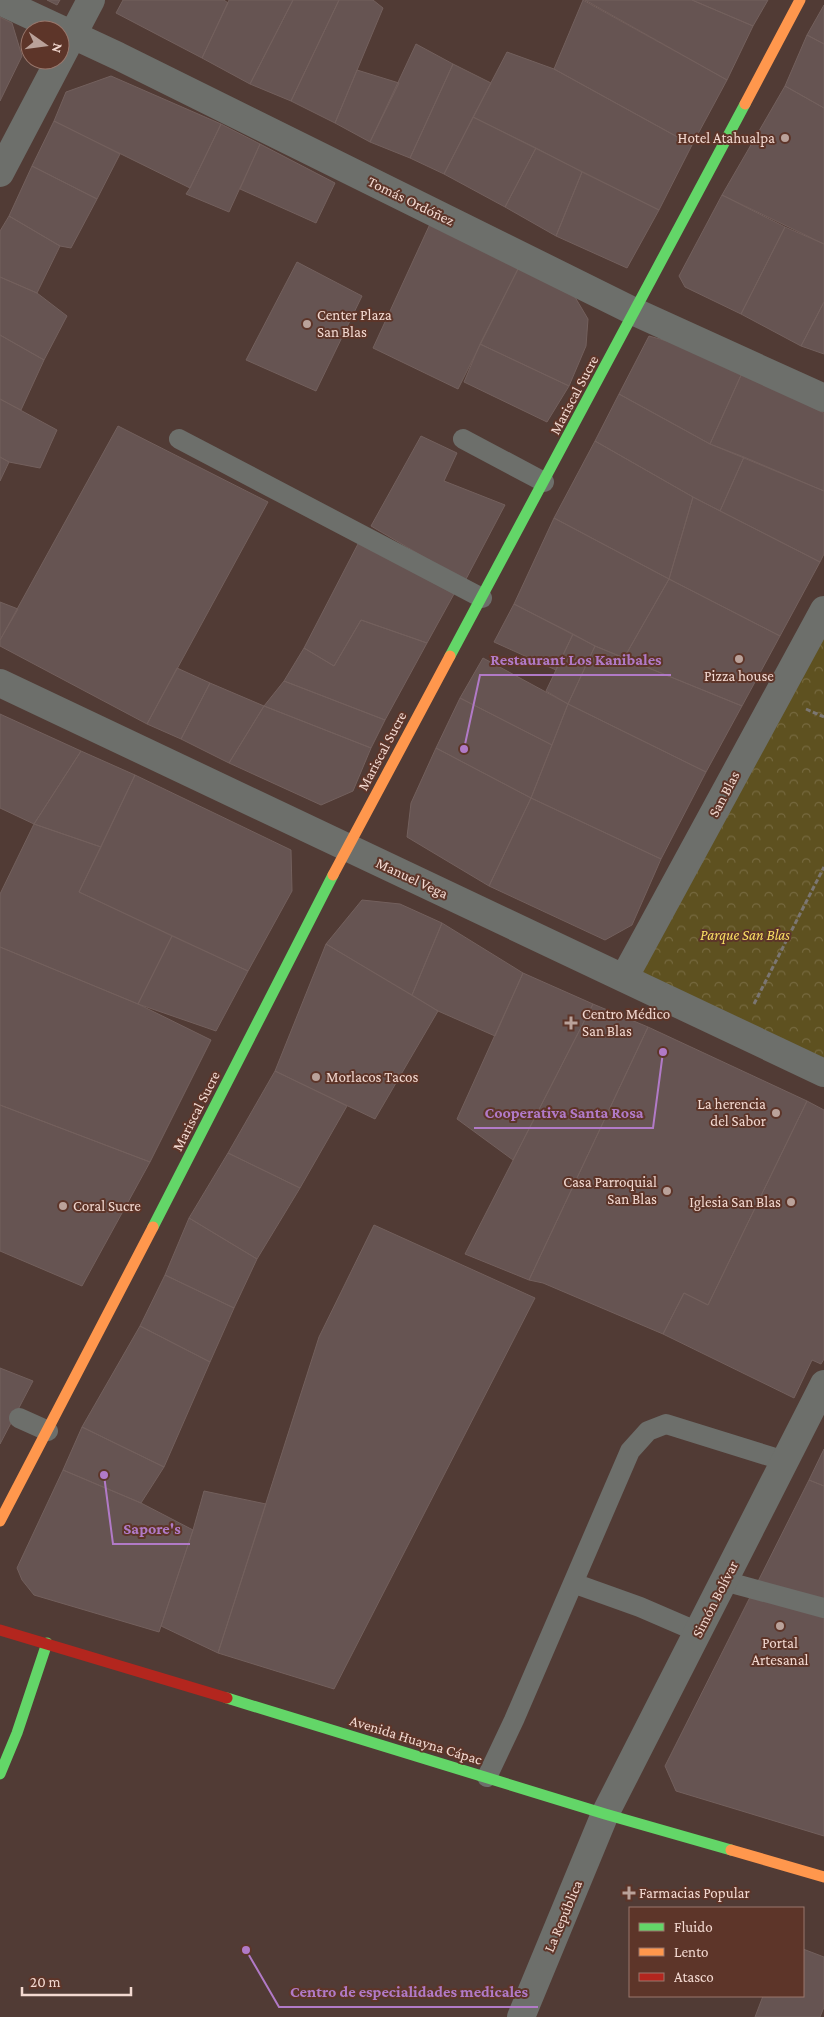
<svg xmlns="http://www.w3.org/2000/svg" width="824" height="2017" font-family="'Crimson Pro',serif">
<style>
.park{fill:url(#park-crowns)}
.building{fill:#665452;stroke:#73605d}
.lines{fill:none;stroke-linecap:round;stroke-linejoin:round}
.path{stroke:#7b7672;stroke-width:3;stroke-dasharray:5 2.5;stroke-linecap:butt}
.lane{stroke:#6d6f6b;stroke-width:20}
.street{stroke:#6d6f6b;stroke-width:28}
.fast{stroke:#63d668;stroke-width:11}
.slow{stroke:#ff974d;stroke-width:11}
.jam{stroke:#b3261e;stroke-width:11}
.poi-dot{fill:#baa29a;stroke:#5d3529;stroke-width:2}
.labels{text-anchor:middle;stroke-width:4;stroke-linejoin:round;paint-order:stroke}
.poi-label{font-size:15px;fill:#f3d9d1;stroke:#5d3529;text-anchor:start}
.street-label{font-size:15px;fill:#f3d9d1;stroke:#5d3529}
.park-label{font-size:15px;font-style:italic;fill:#f9de63;stroke:#5d3529}
.leader{fill:none;stroke:#b17ac7;stroke-width:2}
.callout-dot{fill:#b17ac7;stroke:#5d3529;stroke-width:2}
.callout-label{font-size:16px;text-anchor:middle;font-weight:bold;fill:#b17ac7;stroke:#5d3529;stroke-width:4;stroke-linejoin:round;paint-order:stroke}
</style>
<defs>
<pattern id="park-crowns" width="20" height="18" patternUnits="userSpaceOnUse" patternTransform="scale(1.25)"><rect width="20" height="18" fill="#5e5120"/><path d="M2 6a3 3 0 1 1 6 0M12 15a3 3 0 1 1 6 0" fill="none" stroke="#76693f"/></pattern>
</defs>
<rect width="100%" height="100%" fill="#513b35"/>
<!-- park -->
<path class="park" d="M824 625V1062L645 975 640 968Z"/>
<!-- building -->
<path class="building" d="M47 0H60L57 5Z
M123 0H224L228 3 202 58 116 13Z
M229 0H293L250 84 202 58Z
M293 0H339L291 101 250 84Z
M339 0H373L383 8 335 123 291 101Z
M583 0 727 80 692 145 554 69Z
M585 0H692L753 26 727 80Z
M692 0H768L753 26Z
M824 5V44L807 35Z
M0 17 12 23 22 56 0 101Z
M807 35 824 44V108L785 86Z
M416 44 453 64 410 158 370 142Z
M507 52 554 69 692 145 659 210 473 117Z
M453 64 491 83 444 174 410 158Z
M357 70 399 83 370 142 335 123Z
M111 76 221 124 190 188 54 121 66 92Z
M785 86 824 108V244L722 195Z
M473 117 536 148 505 207 444 174Z
M54 121 120 154 97 199 32 166Z
M221 124 260 144 229 212 186 194 190 188Z
M260 144 335 183 316 223 240 189Z
M536 148 582 172 556 236 505 207Z
M32 166 97 199 71 248 60 246 9 216Z
M582 172 659 210 627 268 556 236Z
M722 195 785 227 741 314 685 287 679 276Z
M9 216 60 246 37 293 0 277V231Z
M430 224 521 263 458 389 373 348Z
M785 227 824 244V302L801 346 741 314Z
M297 262 362 296 316 391 246 360Z
M521 263 572 292 588 319 586 346 569 386 480 344Z
M0 277 37 293 67 316 44 360 0 335Z
M824 302V354L801 346Z
M0 335 44 360 21 410 0 399Z
M649 336 667 341 742 373 710 444 619 394Z
M480 344 569 386 547 422 464 382Z
M742 373 824 413V491L710 444Z
M619 394 710 444 744 457 720 511 693 497 595 441Z
M0 399 57 430 40 468 9 462 0 457Z
M118 426 268 502 147 724 0 646V640Z
M421 436 457 453 444 481 505 505 465 581 371 526Z
M595 441 693 497 669 579 554 518Z
M0 457 9 462 0 481Z
M744 457 824 491V554L820 562 720 511Z
M693 497 820 562 780 636 669 579Z
M554 518 669 579 624 658 595 646 514 604Z
M359 542 454 594 427 643 361 620 334 666 304 648Z
M669 579 780 636 742 706 624 658Z
M0 602 18 609 0 640Z
M514 604 573 634 556 670 494 642Z
M361 620 427 643 385 720 284 681 304 648 334 666Z
M573 634 595 646 568 704 546 691Z
M595 646 742 706 706 772 568 704Z
M483 658 568 704 552 745 460 698Z
M177 668 210 683 181 739 147 724Z
M284 681 385 720 371 748 264 706Z
M210 683 264 706 229 763 181 739Z
M460 698 552 745 531 798 436 748Z
M568 704 706 772 661 859 531 798Z
M264 706 371 748 353 791 321 805 229 763Z
M0 714 81 751 34 824 0 808Z
M436 748 531 798 489 886 407 837 411 803Z
M81 751 135 775 101 847 34 824Z
M135 775 291 850 292 891 248 971 79 892Z
M531 798 661 859 632 925 605 940 489 886Z
M34 824 101 847 79 892 172 936 138 1004 0 947V894Z
M362 900 400 904 442 923 412 995 326 944Z
M442 923 523 973 495 1036 438 1011 412 995Z
M172 936 248 971 216 1031 138 1004Z
M326 944 438 1011 375 1119 275 1071Z
M0 947 138 1004 211 1040 150 1162 0 1105Z
M523 973 593 1004 513 1160 457 1119Z
M593 1004 648 1027 529 1280 465 1254Z
M648 1027 807 1101 708 1305 684 1293 663 1334 543 1283 529 1280Z
M275 1071 347 1106 300 1188 228 1153Z
M807 1101 824 1110V1359L821 1364 812 1360 794 1398 663 1334 684 1293 708 1305Z
M0 1105 150 1162 82 1286 0 1251Z
M228 1153 300 1188 257 1259 189 1218Z
M189 1218 257 1259 234 1308 165 1275Z
M374 1225 535 1298 334 1689 218 1653 319 1337Z
M165 1275 234 1308 210 1362 140 1326Z
M140 1326 210 1362 164 1467 82 1427Z
M0 1368 33 1381 0 1444Z
M82 1427 164 1467 141 1503 63 1470Z
M824 1449V1486L809 1480Z
M63 1470 141 1503 193 1530 159 1632 34 1595 22 1580 17 1568Z
M809 1480 824 1486V1836L676 1791 665 1766Z
M204 1491 266 1504 218 1653 161 1626 193 1530Z
M803 1949 824 1957V2007L820 2017H755L763 1996H803Z"/>
<g class="lines">
<!-- path -->
<path class="path" d="M806 709 824 717
M754 1004 824 867"/>
<!-- lane -->
<path class="lane" d="M179 439 482 598
M463 439 544 482
M19 1418 48 1431
M724 1581 824 1608
M573 1583 640 1607 698 1632
M487 1777 514 1720 630 1451 648 1431 666 1424 785 1461"/>
<!-- street -->
<path class="street" d="M0 1 118 56 635 312 824 398
M0 173 91 0
M0 683 824 1073
M624 978 824 610
M521 2017 605 1814 824 1384"/>
<!-- fast -->
<path class="fast" d="M450 656 745 104
M153 1227 333 875
M227 1698 605 1814 731 1850
M0 1774 17 1733 47 1643"/>
<!-- slow -->
<path class="slow" d="M745 104 800 0
M333 875 450 656
M0 1521 153 1227
M731 1850 824 1877"/>
<!-- jam -->
<path class="jam" d="M0 1630 227 1698"/>
</g>
<!-- markers -->
<g class="poi-dot">
<circle cx="785" cy="138" r="5"/>
<circle cx="307" cy="324" r="5"/>
<circle cx="739" cy="659" r="5"/>
<path d="M568.5 1015.5h5v5h5v5h-5v5h-5v-5h-5v-5h5z"/>
<circle cx="316" cy="1077" r="5"/>
<circle cx="776" cy="1113" r="5"/>
<circle cx="667" cy="1191" r="5"/>
<circle cx="791" cy="1202" r="5"/>
<circle cx="63" cy="1206" r="5"/>
<circle cx="780" cy="1626" r="5"/>
<path d="M626.5 1885.5h5v5h5v5h-5v5h-5v-5h-5v-5h5z"/>
</g>
<g class="labels">
<!-- poi labels -->
<g class="poi-label">
<text x="775" y="143" text-anchor="end">Hotel Atahualpa</text>
<text x="317" y="320">Center Plaza<tspan x="317" dy="17">San Blas</tspan></text>
<text x="739" y="681" text-anchor="middle">Pizza house</text>
<text x="582" y="1019">Centro Médico<tspan x="582" dy="17">San Blas</tspan></text>
<text x="326" y="1082">Morlacos Tacos</text>
<text x="766" y="1109" text-anchor="end">La herencia<tspan x="766" dy="17">del Sabor</tspan></text>
<text x="657" y="1187" text-anchor="end">Casa Parroquial<tspan x="657" dy="17">San Blas</tspan></text>
<text x="781" y="1207" text-anchor="end">Iglesia San Blas</text>
<text x="73" y="1211">Coral Sucre</text>
<text x="780" y="1648" text-anchor="middle">Portal<tspan x="780" dy="17">Artesanal</tspan></text>
<text x="639" y="1898">Farmacias Popular</text>
</g>
<!-- street labels -->
<g class="street-label">
<text transform="translate(411 201) rotate(26)" y="5">Tomás Ordóñez</text>
<text transform="translate(574 395) rotate(-62)" y="5">Mariscal Sucre</text>
<text transform="translate(382 751) rotate(-62)" y="5">Mariscal Sucre</text>
<text transform="translate(724 794) rotate(-62)" y="5">San Blas</text>
<text transform="translate(412 878) rotate(25)" y="5">Manuel Vega</text>
<text transform="translate(196 1111) rotate(-63)" y="5">Mariscal Sucre</text>
<text transform="translate(715 1599) rotate(-63)" y="5">Simón Bolívar</text>
<text transform="translate(416 1740) rotate(17)" y="5">Avenida Huayna Cápac</text>
<text transform="translate(563 1916) rotate(-67)" y="5">La República</text>
</g>
<!-- park labels -->
<g class="park-label">
<text x="745" y="940">Parque San Blas</text>
</g>
</g>
<!-- callouts -->
<path class="leader" d="M464 749L480 675H671M663 1052L653 1128H474M104 1475L113 1544H190M246 1950L279 2007H538"/>
<g class="callout-dot">
<circle cx="464" cy="749" r="5"/>
<circle cx="663" cy="1052" r="5"/>
<circle cx="104" cy="1475" r="5"/>
<circle cx="246" cy="1950" r="5"/>
</g>
<g class="callout-label">
<text x="576" y="665">Restaurant Los Kanibales</text>
<text x="564" y="1118">Cooperativa Santa Rosa</text>
<text x="152" y="1534">Sapore's</text>
<text x="409" y="1997">Centro de especialidades medicales</text>
</g>
<!-- legend -->
<rect x="629" y="1907" width="175" height="90" fill="#5d3529" stroke="#99776c"/>
<rect x="639" y="1923" width="25" height="8" fill="#63d668" stroke="#99776c"/>
<text x="674" y="1932" font-size="15" fill="#f3d9d1">Fluido</text>
<rect x="639" y="1948" width="25" height="8" fill="#ff974d" stroke="#99776c"/>
<text x="674" y="1957" font-size="15" fill="#f3d9d1">Lento</text>
<rect x="639" y="1973" width="25" height="8" fill="#b3261e" stroke="#99776c"/>
<text x="674" y="1982" font-size="15" fill="#f3d9d1">Atasco</text>
<!-- north arrow -->
<g transform="translate(45 45) rotate(104)"><circle r="24" fill="#5d3529" stroke="#99776c"/>
<path d="M0-4L9 19L0 12L-9 19Z" fill="#baa29a"/>
<text y="-8" font-size="14" font-weight="bold" text-anchor="middle" fill="#f3d9d1">N</text>
</g>
<!-- scale -->
<path d="M22 1987v8h109v-8" fill="none" stroke="#f3d9d1" stroke-width="2.5"/>
<text x="30" y="1987" font-size="15" fill="#f3d9d1" stroke="#5d3529" stroke-width="4" paint-order="stroke">20 m</text>
</svg>
